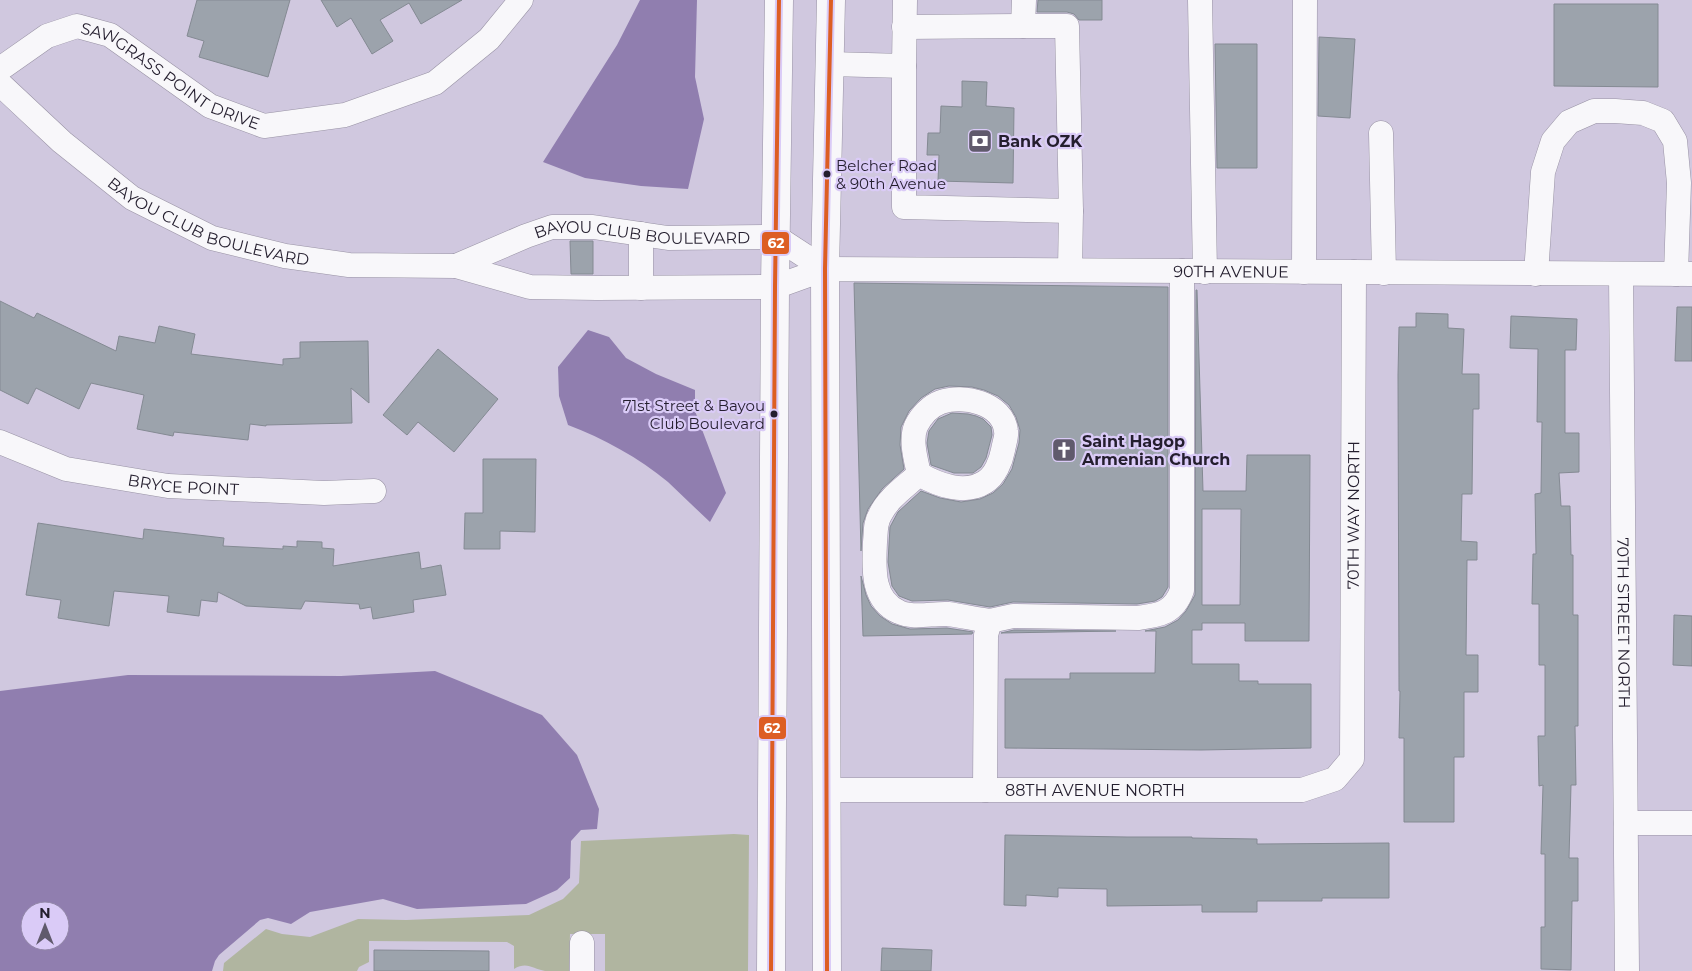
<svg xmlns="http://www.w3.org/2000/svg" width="1692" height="971" font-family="Montserrat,sans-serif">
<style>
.green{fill:#b0b5a0}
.water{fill:#907eaf;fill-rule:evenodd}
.building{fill:#9ca3ac;stroke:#848a93;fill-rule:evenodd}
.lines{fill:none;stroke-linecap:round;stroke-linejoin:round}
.minor-casing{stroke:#9892a4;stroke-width:25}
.major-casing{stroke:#9892a4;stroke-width:29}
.minor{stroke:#f8f7fa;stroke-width:24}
.major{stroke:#f8f7fa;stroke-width:28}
.bus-1-casing{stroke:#dacbf7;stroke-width:8}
.bus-1{stroke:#dd5e23;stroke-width:4}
.bus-dot{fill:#241e2e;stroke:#dacbf7;stroke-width:2}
.labels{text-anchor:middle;stroke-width:4.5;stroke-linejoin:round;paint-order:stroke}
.bus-label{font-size:15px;fill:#241e2e;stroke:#dacbf7;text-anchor:start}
.street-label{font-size:16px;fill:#241e2e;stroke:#dacbf7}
.poi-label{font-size:16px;font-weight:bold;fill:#241e2e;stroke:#dacbf7;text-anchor:start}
.line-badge{stroke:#dacbf7;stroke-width:2}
.badge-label{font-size:14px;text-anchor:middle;font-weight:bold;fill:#fff}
</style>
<rect width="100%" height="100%" fill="#d0c8df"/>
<!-- green -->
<path class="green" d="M734 834 749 835 748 971H605V934H570L569 971C562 971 552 971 545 971 533 969 527 961 514 969V946L507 942 369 941V962L359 967 357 971H223L224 963 266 929 282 934 310 937 358 919 406 920 529 915 563 899 579 883 581 841Z"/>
<!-- water -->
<path class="water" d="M640 0H697L695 77 704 119 688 189 641 186 585 178 543 162 617 45Z
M588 330 609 337 626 358 656 374 695 390V411L726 493 710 522C696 509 682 495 668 482 639 458 603 438 568 425L559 396 558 367Z
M435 671 542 715 577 755 599 809 597 829 581 830 571 841 570 878 557 890 526 904 417 909 383 899 310 912 291 924 268 918 260 920 219 955 215 961 212 971H0V691L128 675 341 676ZM30 911H60V941H30Z"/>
<!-- building -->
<path class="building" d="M197 0H290L268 77 199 57 204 41 187 36Z
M321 0H462L421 24 409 3 380 20 393 41 372 54 351 18 337 27Z
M1038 0H1102V20H1079L1074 14 1067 12H1037Z
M1554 4H1658V87L1554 86Z
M1319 37 1355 39 1350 118 1318 116Z
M1215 44H1257V168H1217Z
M962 81 987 82 986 106 1014 108 1013 183 938 181 939 155H927L928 133H940L941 106 962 107Z
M570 241H593V274H571Z
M854 283 1168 287V587L1162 597 1155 601 1137 604 1013 602 990 607 948 600 912 601 899 596 892 586 888 562 890 527 898 512 921 491 940 498 961 502 980 499 993 493 1003 484 1012 469 1019 443 1020 430 1016 417 1009 405 998 396 984 390 972 387 949 386 935 389 921 398 909 411 901 427 900 445 904 469 882 489 868 509 863 523 861 551Z
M1196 290H1197L1203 491H1246L1247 455H1310L1309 641H1245V623H1202V630H1192V664H1239V681H1258V684H1311V748L1201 750 1005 748V679H1070V673H1155L1156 631H1145L1165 627 1178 620 1186 611 1195 595ZM1202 509H1241L1240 605H1202Z
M0 301 34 318 37 313 116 351 119 336 155 343 159 326 195 334 191 354 283 365V359L300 358V342L368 341 369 403 351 388 352 423 266 425V426L250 424 248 440 174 432 173 436 137 429 144 395 91 383 79 409 36 388 28 404 0 390Z
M1677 307H1692V361H1675Z
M1416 313 1448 314V328L1464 329 1462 374H1479V409H1473L1472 494H1462L1461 541 1477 542V560H1467L1466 655H1478V692H1464V757H1454V822H1404V738H1399L1400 691H1399L1398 375 1399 327H1416Z
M1511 316 1577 319 1576 350H1565V433H1579V472L1559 473 1561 506H1570L1571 555H1573V615H1578V726H1575L1576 785H1571L1569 858H1578V901H1572L1571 970 1541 969V927H1545V854H1541L1543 785 1539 786 1538 736H1545V665H1539V604H1532L1533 554H1536L1535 494 1541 493 1542 422H1537L1538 349 1510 348Z
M438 349 498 399 454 452 418 422 407 435 383 415Z
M952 413 968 414 976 416 983 419 991 427 992 435 986 458 981 467 973 473H954L931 465 927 443 929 431 938 419Z
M483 459H536L535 532 500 531V549H464L465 513H483Z
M38 523 143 539 144 529 224 538 223 546 283 549V546L297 547V541L322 542V548L334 549 333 566 419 552 421 569 441 565 446 595 413 600 414 612 373 619 371 607 360 609 359 604 305 601 301 609 246 606 218 592 217 602 201 600 199 616 167 612 169 596 114 591 109 626 58 618 61 600 26 595Z
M861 576 866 595 871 606 880 616 892 624 910 629 947 628 973 632 972 634 863 636Z
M1674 615 1692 616V666L1673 665Z
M1014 630 1116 631 1001 633Z
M1005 835 1127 837H1192V838L1257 839V844L1389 843V898H1322V901H1257V912H1202V905L1107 906V889L1058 888V897L1026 895V906L1004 905Z
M882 948 932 950 931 971H881Z
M374 950 489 951V971H374Z"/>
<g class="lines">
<defs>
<g id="minor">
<path d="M1200 0 1205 272"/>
<path d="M904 27 1023 26"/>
<path d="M830 64 904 66 905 0"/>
<path d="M904 66V207L1071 211 1067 26H1023L1024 0"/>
<path id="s1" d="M0 69 47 36 77 26 110 35 210 106 264 126 345 115 435 83 489 39 521 0"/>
<path id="s2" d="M0 84 62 142 132 198 212 238 285 256 349 265 456 266 530 287 597 288 775 287 825 269 1692 274"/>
<path d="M1381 133 1384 273"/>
<path d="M641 234V288"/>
<path id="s3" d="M456 266 526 236 552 227H593L668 238 776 237 825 269"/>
<path d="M1070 270 1071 211"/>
<path d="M1304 272 1305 0"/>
<path d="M1536 274 1543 172 1553 141 1569 122 1594 111H1615L1643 113 1663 121 1675 141 1679 183 1676 274"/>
<path id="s4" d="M1621 274 1627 971"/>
<path id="s5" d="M0 442 66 469 168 486 324 493 374 491"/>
<path d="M919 474C938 485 965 495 985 482 995 476 1001 461 1003 450 1004 444 1007 436 1006 431 1003 403 963 394 941 402 930 406 921 416 916 426 910 440 916 460 919 474 905 487 888 498 880 515 875 523 876 533 875 542 874 567 871 600 899 612 914 619 932 613 948 614 962 616 976 619 990 621"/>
<path id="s6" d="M827 790H1302L1335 779 1352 759 1354 272"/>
<path d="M985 790 986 635 990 621 1013 616 1138 618C1160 615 1174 613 1182 590V271"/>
<path d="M1626 823H1692"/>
<path d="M582 943V971"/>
</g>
<path id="major" d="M771 971 775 287 779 0
M827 971 825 269 831 0"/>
</defs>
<!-- minor casing -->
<use href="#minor" class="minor-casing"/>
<!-- major casing -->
<use href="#major" class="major-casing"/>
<!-- minor -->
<use href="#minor" class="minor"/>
<!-- major -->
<use href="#major" class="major"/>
<defs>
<path id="bus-1" d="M771 971 775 287 779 0
M827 971 825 269 831 0"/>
</defs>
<!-- bus-1 casing -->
<use href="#bus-1" class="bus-1-casing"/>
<!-- bus-1 -->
<use href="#bus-1" class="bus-1"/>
</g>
<!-- icons -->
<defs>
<symbol id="bank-square" viewBox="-11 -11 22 22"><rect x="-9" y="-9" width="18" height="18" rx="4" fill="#605a6c" stroke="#dacbf7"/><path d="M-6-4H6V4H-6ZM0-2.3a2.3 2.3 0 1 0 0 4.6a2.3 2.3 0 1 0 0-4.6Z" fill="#fff"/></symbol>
<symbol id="church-square" viewBox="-11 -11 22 22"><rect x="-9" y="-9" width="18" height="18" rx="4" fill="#605a6c" stroke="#dacbf7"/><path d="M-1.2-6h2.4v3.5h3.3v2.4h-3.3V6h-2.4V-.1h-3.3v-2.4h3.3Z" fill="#fff"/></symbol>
</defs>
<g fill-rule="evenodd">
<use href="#bank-square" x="966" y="127" width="28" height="28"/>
<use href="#church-square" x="1050" y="436" width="28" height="28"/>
</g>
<!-- markers -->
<g class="bus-dot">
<circle cx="827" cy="174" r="4.5"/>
<circle cx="774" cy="414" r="4.5"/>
</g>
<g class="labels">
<!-- bus labels -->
<g class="bus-label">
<text x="836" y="171">Belcher Road<tspan x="836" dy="18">&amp; 90th Avenue</tspan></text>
<text x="765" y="411" text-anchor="end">71st Street &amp; Bayou<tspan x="765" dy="18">Club Boulevard</tspan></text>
</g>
<!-- street labels -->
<g class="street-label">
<text dy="6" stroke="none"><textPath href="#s1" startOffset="196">SAWGRASS POINT DRIVE</textPath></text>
<text dy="6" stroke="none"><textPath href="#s2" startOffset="255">BAYOU CLUB BOULEVARD</textPath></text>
<text dy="6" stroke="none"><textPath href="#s3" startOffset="194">BAYOU CLUB BOULEVARD</textPath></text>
<text dy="6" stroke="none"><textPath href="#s2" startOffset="1292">90TH AVENUE</textPath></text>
<text dy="6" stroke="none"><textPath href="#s5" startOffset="190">BRYCE POINT</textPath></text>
<text dy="6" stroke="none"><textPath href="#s6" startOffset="780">70TH WAY NORTH</textPath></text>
<text dy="6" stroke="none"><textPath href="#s4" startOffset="349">70TH STREET NORTH</textPath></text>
<text dy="6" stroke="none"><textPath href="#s6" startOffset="268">88TH AVENUE NORTH</textPath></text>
</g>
<!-- poi labels -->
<g class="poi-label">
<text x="998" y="147">Bank OZK</text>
<text x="1082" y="447">Saint Hagop<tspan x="1082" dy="18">Armenian Church</tspan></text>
</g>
</g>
<g class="line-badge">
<rect x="761" y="231" width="29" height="24" rx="5" fill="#dd5e23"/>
<rect x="758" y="716" width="29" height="24" rx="5" fill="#dd5e23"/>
</g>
<g class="badge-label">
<text x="776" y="248">62</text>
<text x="772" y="733">62</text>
</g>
<!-- north arrow -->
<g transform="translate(45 926)"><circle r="24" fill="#dacbf7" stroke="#9186a7"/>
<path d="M0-4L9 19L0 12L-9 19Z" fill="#605a6c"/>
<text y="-8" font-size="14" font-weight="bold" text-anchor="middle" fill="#241e2e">N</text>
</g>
</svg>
